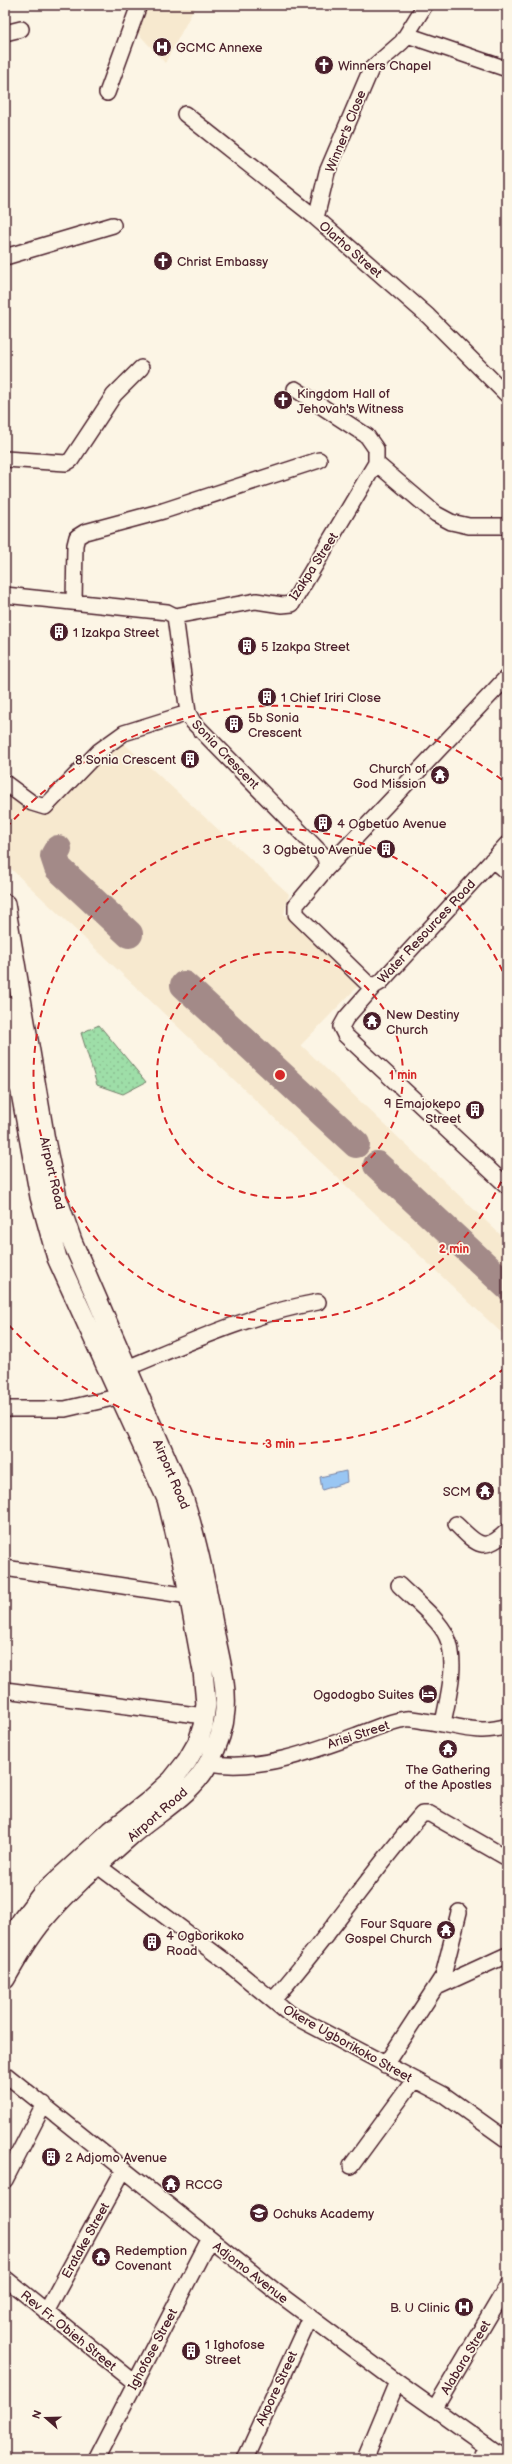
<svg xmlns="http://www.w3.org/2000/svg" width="512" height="2464" font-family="'Balsamiq Sans',sans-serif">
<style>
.built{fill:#f7e9cf}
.grass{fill:url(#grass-dots);stroke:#747e6a}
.water{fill:#99c6f3;stroke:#7983a3}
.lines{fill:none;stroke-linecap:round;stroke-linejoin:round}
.taxiway{stroke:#a38a88;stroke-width:28}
.minor-casing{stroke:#4a1f2b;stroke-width:18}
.major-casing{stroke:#4a1f2b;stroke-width:22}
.minor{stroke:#fcf5e5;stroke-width:15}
.major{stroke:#fcf5e5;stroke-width:19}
.ring{fill:none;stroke:#d62828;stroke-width:2;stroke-dasharray:7 5}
.labels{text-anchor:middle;stroke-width:3.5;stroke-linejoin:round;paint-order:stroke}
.poi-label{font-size:13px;fill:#4a1f2b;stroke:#fcf5e5;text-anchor:start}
.street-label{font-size:13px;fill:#4a1f2b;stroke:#fcf5e5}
.centre{fill:#d62828;stroke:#fcf5e5;stroke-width:2}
.ring-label{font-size:12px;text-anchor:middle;font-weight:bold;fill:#d62828;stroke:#fcf5e5;stroke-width:3.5;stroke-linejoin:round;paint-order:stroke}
</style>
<defs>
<pattern id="grass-dots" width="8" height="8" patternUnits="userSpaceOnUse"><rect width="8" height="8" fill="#9edea8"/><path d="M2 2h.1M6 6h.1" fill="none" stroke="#8abe91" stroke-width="1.8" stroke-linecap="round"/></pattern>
</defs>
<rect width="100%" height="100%" fill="#fcf5e5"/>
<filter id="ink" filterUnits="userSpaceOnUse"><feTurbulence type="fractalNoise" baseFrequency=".025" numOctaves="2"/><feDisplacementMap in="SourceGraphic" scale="8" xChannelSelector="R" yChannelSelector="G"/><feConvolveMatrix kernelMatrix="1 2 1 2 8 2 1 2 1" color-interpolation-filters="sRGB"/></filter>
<g filter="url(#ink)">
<!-- built -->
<path class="built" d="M145 5H196L165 63 136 31Z
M118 738 289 894 284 914 360 984 301 1045 507 1241V1338L9 867 5 829V789L30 812 42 816Z"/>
<!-- grass -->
<path class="grass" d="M99 1025 146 1082 123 1094 97 1085 81 1033Z"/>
<!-- water -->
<path class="water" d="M346 1471 347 1482 322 1490 320 1477Z"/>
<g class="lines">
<!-- taxiway -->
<path class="taxiway" d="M58 849 54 856 58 868 129 934
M184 985 356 1144
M377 1165 507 1286"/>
<defs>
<path id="minor" d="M5 33 21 29
M407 35 507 69
M107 93 139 5
M185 114 316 218 428 316 507 395
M316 218 327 172 371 69 402 42 425 5
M5 257 113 225
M5 459 66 463 71 460 114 395 141 368
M376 463 436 514 451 522 469 526H507
M5 595 167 612 175 616 256 601 282 605 292 604 376 463V449L367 436 295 389
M74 602 75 545 77 537 85 532 163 511 319 460
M175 616 188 713 193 722 325 857 327 868
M507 677 327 868 296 905V914L367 983 374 986 381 982 507 844
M5 783 32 803 45 807 99 751 124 733 188 713
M492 860 507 872
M374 986 346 1018 341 1027 345 1035 507 1186
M5 1081 20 1086
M127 1368C190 1342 251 1314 318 1302
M5 1409H65L130 1394
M456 1524C476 1544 484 1554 507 1531
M5 1568 189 1596
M399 1585C413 1599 439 1619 447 1637 458 1663 448 1697 443 1723
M5 1690 204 1716
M209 1763C257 1772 311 1752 357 1735 372 1730 389 1721 406 1719 411 1718 418 1720 424 1721 453 1724 478 1736 507 1726
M98 1866 225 1961 288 2013 444 2095 507 2140
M437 1987 507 1955
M273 2000C326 1941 369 1874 422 1814H430L507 1858
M385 2065 443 1976 459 1912
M5 2074 279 2294 397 2382 505 2459
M351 2166 414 2080
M5 2180 44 2104
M5 2278 134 2382
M46 2312 124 2169
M435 2408 507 2286
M96 2459 209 2240
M245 2459 310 2317
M365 2459 397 2382
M480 2459 487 2446"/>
<path id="major" d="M5 904 45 1140 57 1198 72 1241 184 1500C198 1544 207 1589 215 1635 220 1660 227 1685 225 1710 224 1727 217 1747 209 1762 193 1794 156 1813 130 1836 101 1862 70 1888 45 1918 29 1937 17 1958 5 1979
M5 1005 40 1197 57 1258 167 1499 185 1573 203 1671 206 1704 203 1726 198 1742 187 1761 172 1780 148 1802 111 1831 42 1894 22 1920 5 1950"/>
</defs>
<!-- minor casing -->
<use href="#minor" class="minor-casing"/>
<!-- major casing -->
<use href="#major" class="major-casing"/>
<!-- minor -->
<use href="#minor" class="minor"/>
<!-- major -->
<use href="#major" class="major"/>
</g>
</g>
<!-- distance rings -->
<g class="ring">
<circle cx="280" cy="1075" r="123"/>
<path d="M506 1171A246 246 0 1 1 506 979"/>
<path d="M505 1368A369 369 0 0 1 6 1322M6 828A369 369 0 0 1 505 782"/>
</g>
<!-- icons -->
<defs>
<symbol id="hospital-disc" viewBox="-11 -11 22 22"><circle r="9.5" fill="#4a1f2b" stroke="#fcf5e5"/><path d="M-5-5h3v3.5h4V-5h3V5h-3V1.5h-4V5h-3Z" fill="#fff"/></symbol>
<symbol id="church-disc" viewBox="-11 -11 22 22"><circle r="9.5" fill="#4a1f2b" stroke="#fcf5e5"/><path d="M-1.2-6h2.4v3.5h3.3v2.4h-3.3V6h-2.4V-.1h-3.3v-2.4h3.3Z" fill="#fff"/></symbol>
<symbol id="building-disc" viewBox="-11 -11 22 22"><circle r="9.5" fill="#4a1f2b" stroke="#fcf5e5"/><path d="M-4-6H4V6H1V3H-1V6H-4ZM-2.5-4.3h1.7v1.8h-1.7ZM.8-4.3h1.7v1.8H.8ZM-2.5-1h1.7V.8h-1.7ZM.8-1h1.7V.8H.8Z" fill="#fff"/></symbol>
<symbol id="temple-disc" viewBox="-11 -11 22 22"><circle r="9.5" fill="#4a1f2b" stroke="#fcf5e5"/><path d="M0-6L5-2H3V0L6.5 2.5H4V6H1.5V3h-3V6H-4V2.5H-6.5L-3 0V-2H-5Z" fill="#fff"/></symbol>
<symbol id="hotel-disc" viewBox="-11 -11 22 22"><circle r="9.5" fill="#4a1f2b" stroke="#fcf5e5"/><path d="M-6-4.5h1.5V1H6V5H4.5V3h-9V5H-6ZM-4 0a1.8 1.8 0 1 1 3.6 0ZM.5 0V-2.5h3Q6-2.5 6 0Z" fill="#fff"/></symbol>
<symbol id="school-disc" viewBox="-11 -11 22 22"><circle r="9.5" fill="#4a1f2b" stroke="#fcf5e5"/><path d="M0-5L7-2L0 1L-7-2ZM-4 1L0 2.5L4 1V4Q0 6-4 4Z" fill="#fff"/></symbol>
</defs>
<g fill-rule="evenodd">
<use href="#hospital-disc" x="151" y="36" width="22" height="22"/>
<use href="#church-disc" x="313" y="54" width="22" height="22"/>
<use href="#church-disc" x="152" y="250" width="22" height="22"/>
<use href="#church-disc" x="272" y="389" width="22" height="22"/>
<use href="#building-disc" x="48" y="621" width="22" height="22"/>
<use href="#building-disc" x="236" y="635" width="22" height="22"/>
<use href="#building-disc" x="256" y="686" width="22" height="22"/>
<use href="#building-disc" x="223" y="713" width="22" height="22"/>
<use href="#building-disc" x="179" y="748" width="22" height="22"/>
<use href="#temple-disc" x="429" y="764" width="22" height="22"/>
<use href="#building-disc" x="312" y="812" width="22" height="22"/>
<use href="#building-disc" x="375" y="838" width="22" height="22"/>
<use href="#temple-disc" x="361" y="1010" width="22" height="22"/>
<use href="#building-disc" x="464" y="1099" width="22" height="22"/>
<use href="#temple-disc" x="474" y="1480" width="22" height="22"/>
<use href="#hotel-disc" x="417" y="1683" width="22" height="22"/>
<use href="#temple-disc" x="437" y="1738" width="22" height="22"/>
<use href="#temple-disc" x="435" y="1919" width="22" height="22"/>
<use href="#building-disc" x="141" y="1931" width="22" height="22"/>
<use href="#building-disc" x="40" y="2146" width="22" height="22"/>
<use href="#temple-disc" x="160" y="2173" width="22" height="22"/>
<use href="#school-disc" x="248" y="2202" width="22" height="22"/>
<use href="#temple-disc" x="90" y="2246" width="22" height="22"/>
<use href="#hospital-disc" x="453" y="2296" width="22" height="22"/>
<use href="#building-disc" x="180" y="2340" width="22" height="22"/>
</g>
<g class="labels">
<!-- poi labels -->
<g class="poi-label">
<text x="176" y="52">GCMC Annexe</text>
<text x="338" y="70">Winners Chapel</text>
<text x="177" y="266">Christ Embassy</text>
<text x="297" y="398">Kingdom Hall of<tspan x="297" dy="15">Jehovah's Witness</tspan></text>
<text x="73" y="637">1 Izakpa Street</text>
<text x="261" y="651">5 Izakpa Street</text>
<text x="281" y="702">1 Chief Iriri Close</text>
<text x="248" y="722">5b Sonia<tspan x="248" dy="15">Crescent</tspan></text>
<text x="176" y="764" text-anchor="end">8 Sonia Crescent</text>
<text x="426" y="773" text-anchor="end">Church of<tspan x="426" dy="15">God Mission</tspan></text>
<text x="337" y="828">4 Ogbetuo Avenue</text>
<text x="372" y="854" text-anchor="end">3 Ogbetuo Avenue</text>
<text x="386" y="1019">New Destiny<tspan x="386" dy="15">Church</tspan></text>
<text x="461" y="1108" text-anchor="end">9 Emajokepo<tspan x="461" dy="15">Street</tspan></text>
<text x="471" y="1496" text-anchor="end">SCM</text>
<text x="414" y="1699" text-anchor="end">Ogodogbo Suites</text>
<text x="448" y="1774" text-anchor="middle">The Gathering<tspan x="448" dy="15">of the Apostles</tspan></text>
<text x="432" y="1928" text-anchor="end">Four Square<tspan x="432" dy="15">Gospel Church</tspan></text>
<text x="166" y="1940">4 Ogborikoko<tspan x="166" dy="15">Road</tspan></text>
<text x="65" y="2162">2 Adjomo Avenue</text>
<text x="185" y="2189">RCCG</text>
<text x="273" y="2218">Ochuks Academy</text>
<text x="115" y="2255">Redemption<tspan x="115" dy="15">Covenant</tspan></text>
<text x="450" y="2312" text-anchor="end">B. U Clinic</text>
<text x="205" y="2349">1 Ighofose<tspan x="205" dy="15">Street</tspan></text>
</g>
<!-- street labels -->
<g class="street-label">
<text transform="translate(345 131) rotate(-68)" y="5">Winner's Close</text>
<text transform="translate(351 249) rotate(41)" y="5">Olarho Street</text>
<text transform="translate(313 566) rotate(-57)" y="5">Izakpa Street</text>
<text transform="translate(226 754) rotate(46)" y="5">Sonia Crescent</text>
<text transform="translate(426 931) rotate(-47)" y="5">Water Resources Road</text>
<text transform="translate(53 1173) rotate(77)" y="5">Airport Road</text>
<text transform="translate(172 1474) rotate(67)" y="5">Airport Road</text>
<text transform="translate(358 1734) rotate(-18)" y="5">Arisi Street</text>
<text transform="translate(157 1814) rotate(-41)" y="5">Airport Road</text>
<text transform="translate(348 2043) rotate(29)" y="5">Okere Ugborikoko Street</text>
<text transform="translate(85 2240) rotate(-61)" y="5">Eratake Street</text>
<text transform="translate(251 2272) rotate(38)" y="5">Adjomo Avenue</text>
<text transform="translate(69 2330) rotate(39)" y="5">Rev Fr. Obieh Street</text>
<text transform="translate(152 2349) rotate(-62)" y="5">Ighofose Street</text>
<text transform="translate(465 2357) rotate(-59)" y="5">Alabara Street</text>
<text transform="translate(276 2388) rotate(-65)" y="5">Akpore Street</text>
</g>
</g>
<circle cx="280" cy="1075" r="6" class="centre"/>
<g class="ring-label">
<text x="403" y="1079">1 min</text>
<text x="454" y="1253">2 min</text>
<text x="280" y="1448">3 min</text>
</g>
<!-- margin -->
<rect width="512" height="2464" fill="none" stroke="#fcf5e5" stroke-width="20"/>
<rect x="10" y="10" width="492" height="2444" fill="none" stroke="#4a1f2b" stroke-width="1.5" filter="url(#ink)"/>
<!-- north arrow -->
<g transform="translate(46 2418) rotate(290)" stroke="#fcf5e5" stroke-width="3" paint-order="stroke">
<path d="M0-3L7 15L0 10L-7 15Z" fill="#4a1f2b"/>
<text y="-6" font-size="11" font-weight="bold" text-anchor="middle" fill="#4a1f2b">N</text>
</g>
</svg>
